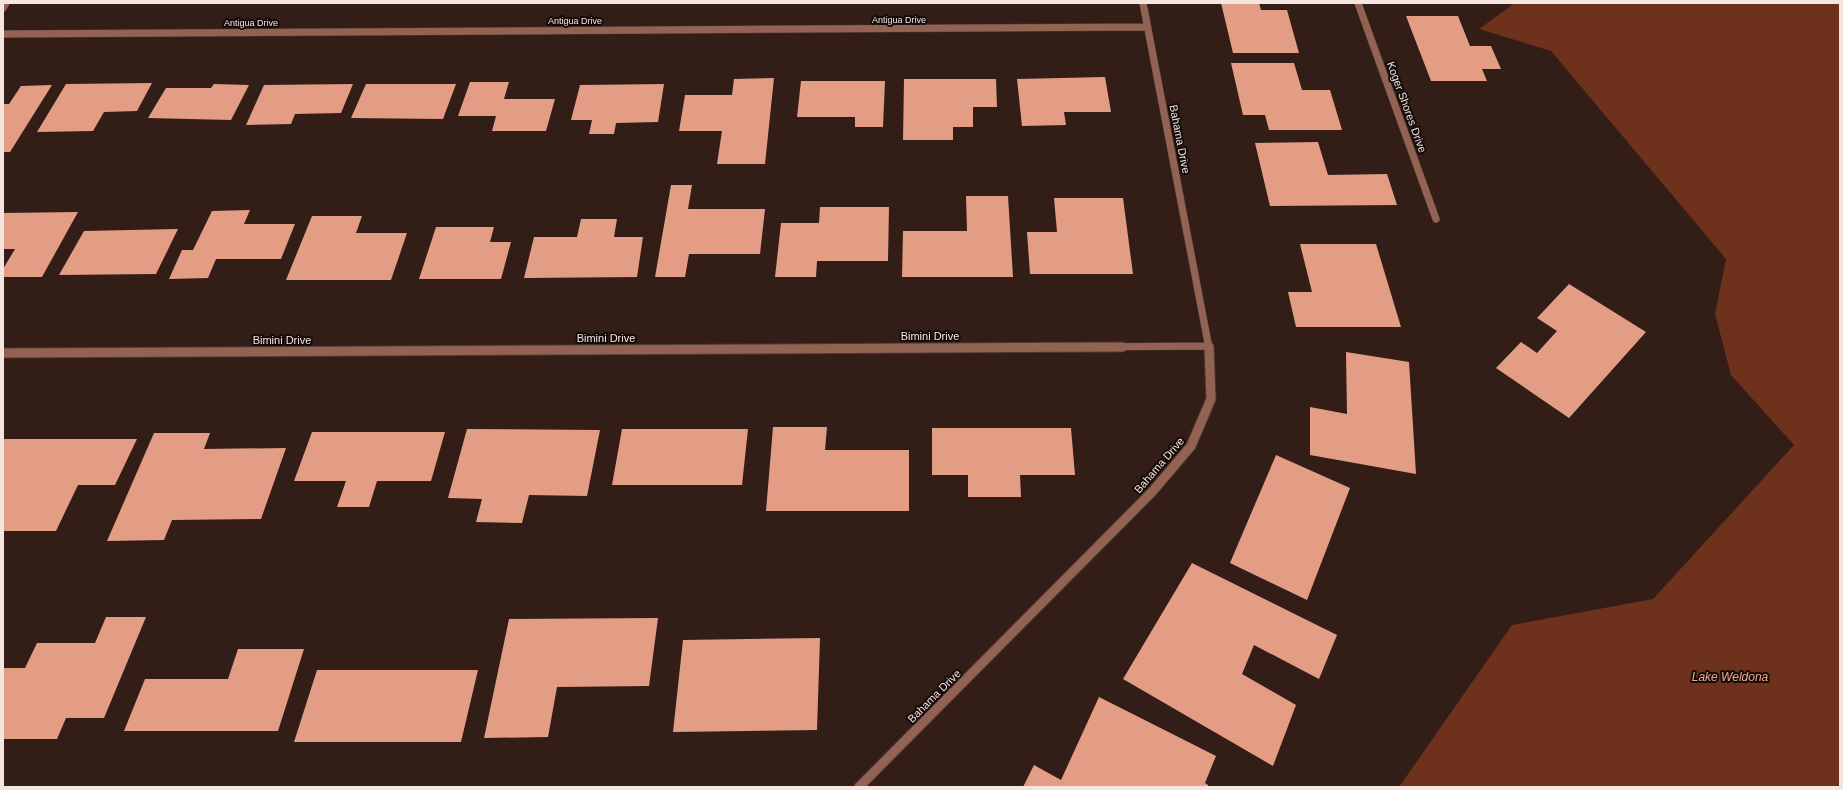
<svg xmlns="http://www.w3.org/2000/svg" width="1843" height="790" font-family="Arial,sans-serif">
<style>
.water{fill:#6d311c}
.building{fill:#e49d85}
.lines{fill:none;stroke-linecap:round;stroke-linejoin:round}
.minor-far1-casing{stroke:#4e3a33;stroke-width:8}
.minor-casing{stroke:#4e3a33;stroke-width:11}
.minor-far1{stroke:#926252;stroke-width:7}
.minor{stroke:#926252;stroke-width:9}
.labels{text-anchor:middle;stroke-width:4;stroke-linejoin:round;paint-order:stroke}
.far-street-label{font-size:9px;fill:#f4e5e0;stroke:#140b08}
.street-label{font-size:11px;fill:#f4e5e0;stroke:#140b08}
.water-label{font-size:12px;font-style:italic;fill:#f5a990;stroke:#140b08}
</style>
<rect width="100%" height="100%" fill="#331e17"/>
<!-- water -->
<path class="water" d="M1515 3H1840V787H1399L1512 625 1653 599 1794 445 1731 375 1715 314 1726 259 1551 51 1479 29Z"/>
<!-- building -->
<path class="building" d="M1221 3H1259L1261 10H1287L1299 53H1233Z
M1406 16H1458L1470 46H1491L1501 69H1482L1487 81H1431Z
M1231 63H1294L1302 90H1330L1342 130H1269L1265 115H1243Z
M1105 77 1111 112H1064L1066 125 1022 126 1017 79Z
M774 78 765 164H717L722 131H679L685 95H732L734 79Z
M904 79H996L997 107H973V127H953V140H903Z
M801 81H885L883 127H855V117H797Z
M470 82H509L504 99H555L546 131H492L496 116H458Z
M152 83 137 111 104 112 93 131 37 132 66 84Z
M214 84 249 85 231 120 148 118 166 88H211Z
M353 84 341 113 295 114 291 124 246 125 264 85Z
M366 84H456L443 119 351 118Z
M664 84 658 122 616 123 614 134H589L592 120H571L580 85Z
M52 85 10 152H3V104H9L21 86Z
M1318 142 1328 175 1387 174 1397 205 1270 206 1255 143Z
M671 185H692L688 209H765L760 254H689L685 277H655Z
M966 196H1008L1013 277H902L903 231H967Z
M1054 198H1123L1133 274H1030L1027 232H1057Z
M820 207H889L888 261H817L816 277H775L781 223H819Z
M250 210 244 224H295L281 259H216L208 278 169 279 182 250H193L212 211Z
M78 212 42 277H3V269L15 249H3V213Z
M312 216H362L356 233H407L391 280H286Z
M581 219H617L614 237H643L637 277 524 278 534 237H577Z
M436 227H494L490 242H511L501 279H419Z
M178 229 156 274 59 275 84 231Z
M1300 244H1376L1401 327H1296L1288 292H1312Z
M1569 284 1646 332 1569 418 1496 368 1521 342 1537 353 1557 331 1537 318Z
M1346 352 1409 362 1416 474 1310 455V407L1347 414Z
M773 427H827L825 450H909V511H766Z
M932 428H1071L1075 475H1020L1021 497H968V475H932Z
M467 429 600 430 587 496 529 495 522 523 476 522 482 499 448 498Z
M622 429H748L742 485H612Z
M312 432H445L431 481H377L369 507H337L346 481H294Z
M154 433H210L204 449 286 448 261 519 172 520 164 540 107 541Z
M3 439H137L115 485H78L56 531H3Z
M1276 455 1350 488 1307 600 1230 563Z
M1192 563 1337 635 1319 679 1254 645 1242 674 1296 705 1273 766 1123 679Z
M106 617H146L104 718H66L57 739H3V668H25L37 643H95Z
M658 618 649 686 557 687 548 737 484 738 509 619Z
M820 638 817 730 673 732 683 640Z
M238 649H304L278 731H124L145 679H228Z
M317 670H478L461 742H294Z
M1099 697 1216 756 1205 783 1208 785V787H1023L1034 765 1061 780Z"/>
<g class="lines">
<defs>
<path id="minor-far1" d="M1143 3 1209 348
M1358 3 1436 219
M3 8 6 3
M3 34 1147 27
M949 348 1209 346"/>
<path id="minor" d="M3 353 1122 347
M859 787 1152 492 1191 446 1211 399 1209 347"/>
</defs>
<!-- minor-far1 casing -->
<use href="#minor-far1" class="minor-far1-casing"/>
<!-- minor casing -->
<use href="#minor" class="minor-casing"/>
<!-- minor-far1 -->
<use href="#minor-far1" class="minor-far1"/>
<!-- minor -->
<use href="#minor" class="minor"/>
</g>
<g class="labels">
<!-- far-street labels -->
<g class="far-street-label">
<text x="899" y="23">Antigua Drive</text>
<text x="575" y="24">Antigua Drive</text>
<text x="251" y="26">Antigua Drive</text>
</g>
<!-- street labels -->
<g class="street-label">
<text transform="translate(1407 107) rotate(70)" y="4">Koger Shores Drive</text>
<text transform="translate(1180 139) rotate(79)" y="4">Bahama Drive</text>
<text x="930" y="340">Bimini Drive</text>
<text x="606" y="342">Bimini Drive</text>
<text x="282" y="344">Bimini Drive</text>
<text transform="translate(1159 465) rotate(-49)" y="4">Bahama Drive</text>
<text transform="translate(934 696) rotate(-45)" y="4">Bahama Drive</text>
</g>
<!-- water labels -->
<g class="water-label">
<text x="1730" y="681">Lake Weldona</text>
</g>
</g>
<!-- border -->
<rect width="1843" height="790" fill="none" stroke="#f4e5e0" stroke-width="8"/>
</svg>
